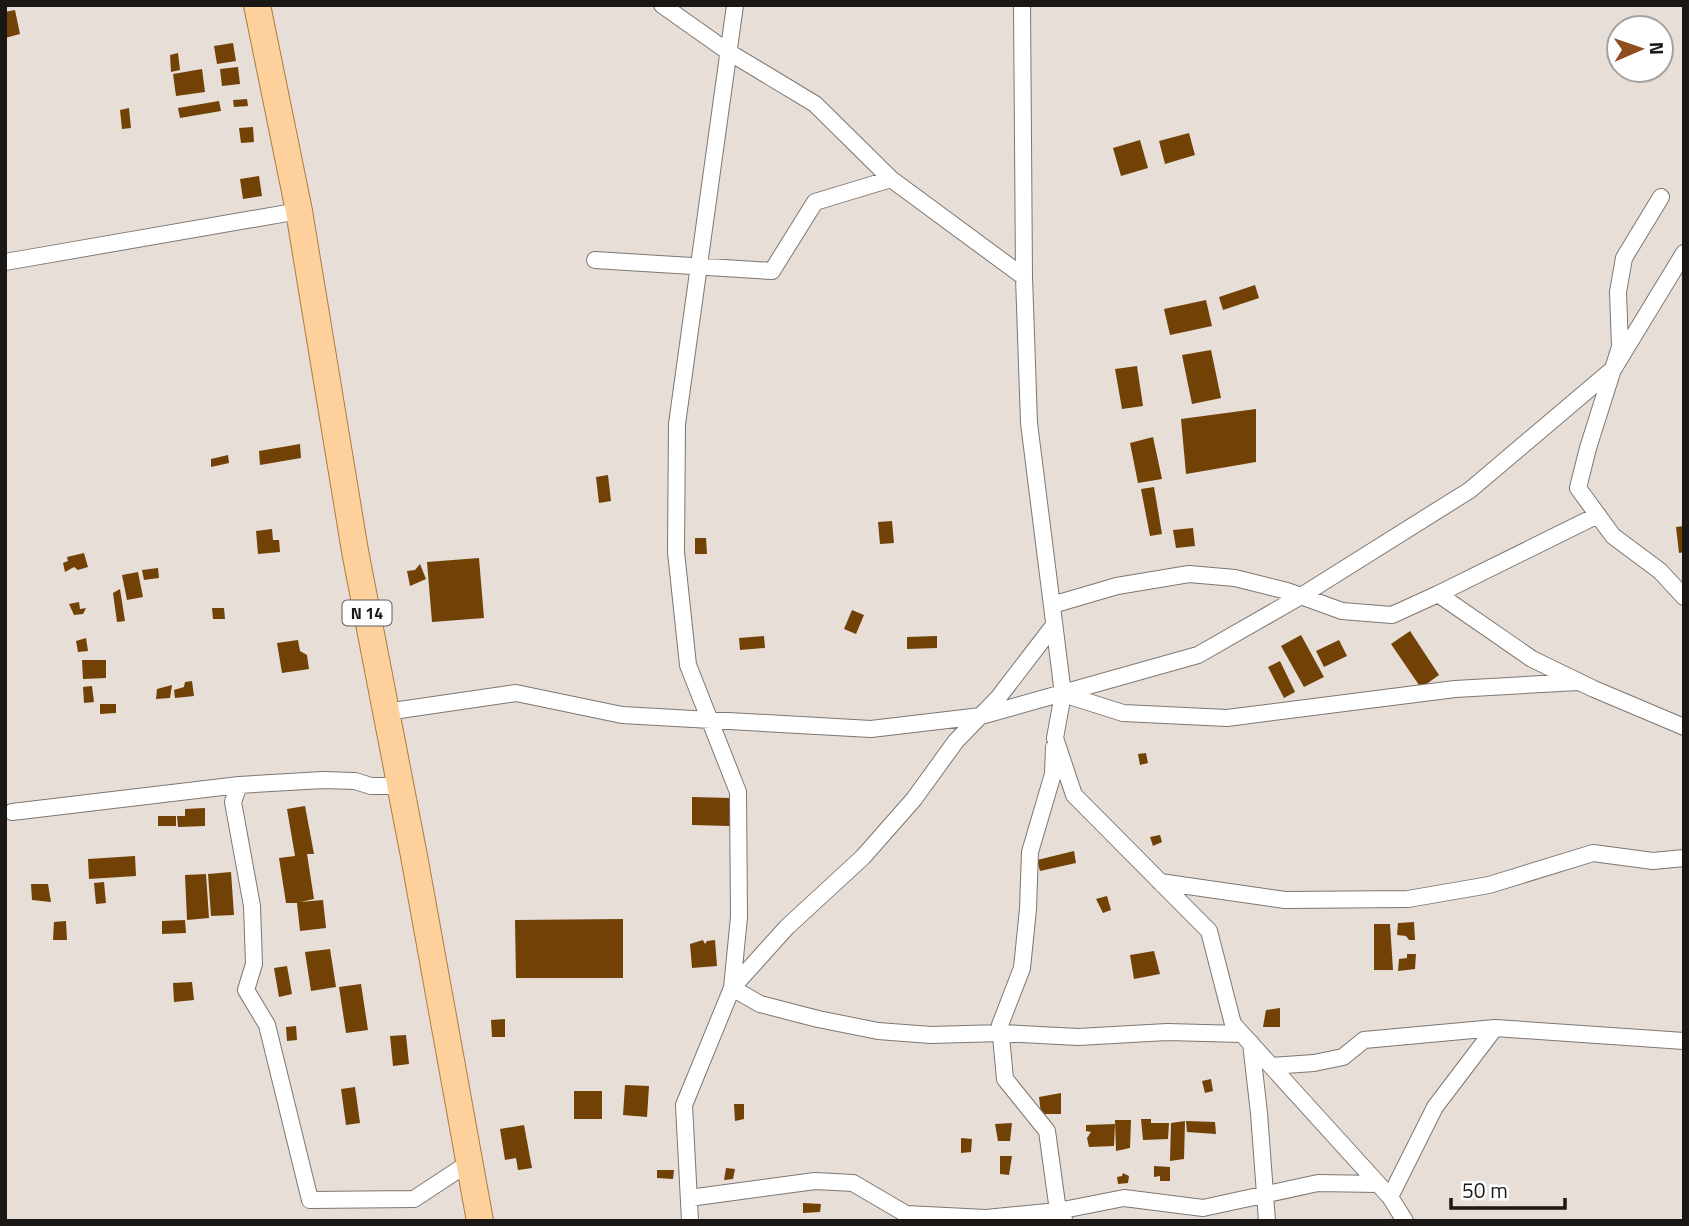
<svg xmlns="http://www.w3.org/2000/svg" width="1689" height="1226" font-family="'Titillium Web',sans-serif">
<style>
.building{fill:#724106}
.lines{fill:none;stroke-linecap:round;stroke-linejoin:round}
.street-casing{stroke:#7e7670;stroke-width:18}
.primary-casing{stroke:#ae7b41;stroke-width:28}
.street{stroke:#fff;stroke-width:16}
.primary{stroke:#fed09b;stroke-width:26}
.labels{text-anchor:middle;stroke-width:7;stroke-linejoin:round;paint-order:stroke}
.shield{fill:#fff;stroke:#5f5d5b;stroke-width:2}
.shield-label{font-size:16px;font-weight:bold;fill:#1a1715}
</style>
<rect width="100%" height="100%" fill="#e7ded8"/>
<!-- building -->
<path class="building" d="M15 10 20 34 5 38V12Z
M233 43 236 61 217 64 214 46Z
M178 53 180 70 171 72 170 55Z
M238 67 240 84 222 86 220 69Z
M202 69 205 92 176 96 173 74Z
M247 99 248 106 234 107 233 100Z
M219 101 221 111 180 118 178 108Z
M129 108 131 128 122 129 120 110Z
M253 127 254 142 241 143 239 128Z
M1189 133 1195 155 1165 164 1159 141Z
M1140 140 1148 168 1121 176 1113 148Z
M259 176 262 196 243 199 240 179Z
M1255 285 1259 298 1223 310 1219 297Z
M1206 300 1212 326 1170 335 1164 309Z
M1211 350 1221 398 1192 404 1182 355Z
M1137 366 1143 406 1122 409 1115 369Z
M1256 409V462L1186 474 1181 419Z
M1153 437 1162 479 1138 483 1130 443Z
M300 444 301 458 260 465 259 451Z
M228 455 229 463 211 467V459Z
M608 475 611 501 599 503 596 477Z
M1154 487 1162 534 1150 536 1141 489Z
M892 521 894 543 880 544 878 522Z
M1684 526V552L1679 553 1676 527Z
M1193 528 1195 546 1176 548 1173 530Z
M272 529 273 540H279L280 552 258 554 256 531Z
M695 538H706L707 554H695Z
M84 553 88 567 78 570 74 567 65 572 63 563 68 561 67 557Z
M479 558 484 618 432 622 427 562Z
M420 564 426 579 410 586 407 571 415 570Z
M158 568 159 578 144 580 142 570Z
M138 572 143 597 127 600 122 575Z
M120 589 125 621 117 622 113 593Z
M79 602 80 609 86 608 83 614 74 615 69 604Z
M212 608H224L225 619H213Z
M852 610 864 615 856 634 844 629Z
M1410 631 1439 675 1421 688 1391 644Z
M1301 635 1324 677 1304 687 1281 646Z
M764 636 765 648 740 650 739 638Z
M937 636V648L907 649V637Z
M86 638 88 651 78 652 76 641Z
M298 640 300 651 307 655 309 669 282 673 277 643Z
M1339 640 1347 656 1324 667 1316 651Z
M82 660H106V678L83 679Z
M1280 661 1295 692 1284 698 1268 667Z
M192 681 194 696 175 698 174 690 184 687 185 682Z
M172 685 170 698 156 699 157 689Z
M92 686 94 702 84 703 83 687Z
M100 704H116V713L100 714Z
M1146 753 1148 763 1140 765 1138 754Z
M692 797 731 798 730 826 692 825Z
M305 806 314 854H307L314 899 300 902 323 900 326 928 300 931 297 903H286L279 858 295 856 287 809Z
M205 808V826L178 827 177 816H185V809Z
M158 816H176V826H158Z
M1160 835 1162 842 1153 846 1150 837Z
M1074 851 1076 863 1040 871 1037 860Z
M135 856 136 876 89 879 88 859Z
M231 872 234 915 211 916 208 874Z
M206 874 209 918 187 920 185 875Z
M104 882 106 903 96 904 94 883Z
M31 884H48L51 902 32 900Z
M1107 896 1111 910 1103 913 1096 899Z
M623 919V978H516L515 920Z
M185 920 186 933 162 934V921Z
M66 921 67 940H53L54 922Z
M1414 922 1415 940H1409L1406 936 1397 935 1398 923Z
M1374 924H1390L1393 970H1374Z
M703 940 705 944 707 941 715 940 717 966 692 968 690 944Z
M330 949 336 987 311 991 305 952Z
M1154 951 1160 974 1134 979 1130 955Z
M1407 954H1416L1415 969 1398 971 1399 959 1407 958Z
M287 966 292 994 279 997 274 968Z
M192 982 194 1000 174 1002 173 983Z
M361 984 368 1030 346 1033 339 987Z
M1280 1008V1027H1263L1266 1010Z
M505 1019V1037H492L491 1020Z
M296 1026 297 1040 287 1041 286 1027Z
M406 1035 409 1064 393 1066 390 1036Z
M1211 1079 1213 1091 1205 1093 1202 1081Z
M625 1085 649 1086 647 1117 623 1115Z
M355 1087 360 1123 346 1125 341 1089Z
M574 1091H602V1119H574Z
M1061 1093V1114H1041L1039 1097Z
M734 1104H744V1119L735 1121Z
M1141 1119H1151V1123H1169L1168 1139 1143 1140Z
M1115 1120H1131L1130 1148 1116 1151Z
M1185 1121 1184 1159 1170 1161 1171 1123Z
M1186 1121 1215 1122 1216 1134 1187 1132Z
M1012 1123 1010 1141H998L995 1124Z
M1115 1124 1114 1146 1089 1147 1087 1138 1091 1132 1086 1131V1125Z
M524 1125 532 1168 518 1170 516 1158 505 1160 500 1129Z
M961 1138 972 1139 971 1152 961 1153Z
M1000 1156H1012L1009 1175 1000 1174Z
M1154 1166 1170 1167V1181H1160V1176L1154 1177Z
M726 1168 735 1169 733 1179 724 1180Z
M657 1170H674L673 1179 657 1178Z
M1123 1173 1129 1176 1128 1183 1118 1184 1117 1177 1122 1176Z
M803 1203 821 1204 820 1212 803 1213Z"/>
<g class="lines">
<defs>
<path id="street" d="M662 5 727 51 815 104 891 179 1024 277
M1022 5 1024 277 1029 423 1063 694 1055 738 1074 795 1209 931 1233 1024 1390 1197 1405 1221
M1661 197 1624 258 1618 292 1620 347 1588 448 1578 488 1613 536 1660 571 1684 597
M595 260 772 271 815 202 891 179
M5 262 299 211
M1438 594 1598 515
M1052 605 1117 586 1189 574 1235 578 1287 591 1342 611 1392 615 1438 594 1532 659 1594 689 1684 727
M1054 625 998 698 956 741 914 799 863 857 787 927 732 988 760 1004 818 1019 878 1031 931 1035 1001 1033 1078 1037 1167 1032 1242 1034
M1063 694 1123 713 1227 718 1455 689 1578 682
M386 712 516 693 622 715 871 729 981 716 1198 655 1301 596 1470 490 1614 368 1684 253
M1054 747 1053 774 1030 852 1028 909 1022 968 1000 1025 1005 1079 1047 1131 1058 1211 1064 1217
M399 786H371L355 781 323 780 239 785 233 802 252 906 254 964 246 990 267 1025 310 1200 414 1199 470 1162
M12 812 239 785
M1160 882 1285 900 1408 899 1489 885 1593 853 1653 861 1684 858
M1251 1043 1259 1113 1267 1221
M1271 1066 1314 1063 1343 1057 1364 1040 1495 1028 1684 1041
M1390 1197 1435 1107 1495 1028
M689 1198 815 1181 853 1183 906 1214 986 1218 1058 1211 1124 1198 1203 1208 1318 1183 1378 1184
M690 1221 684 1105 732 988 739 917 738 792 688 665 676 552 677 424 735 5"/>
<path id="primary" d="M257 5 299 211 355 551 414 856 480 1221"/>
</defs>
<!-- street casing -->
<use href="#street" class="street-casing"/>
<!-- primary casing -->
<use href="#primary" class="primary-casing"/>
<!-- street -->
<use href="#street" class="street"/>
<!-- primary -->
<use href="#primary" class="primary"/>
</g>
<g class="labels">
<!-- shield labels -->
<rect class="shield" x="342.5" y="600.5" width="49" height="25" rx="5"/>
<g class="shield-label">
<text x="367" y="619">N 14</text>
</g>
</g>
<!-- border -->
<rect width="1689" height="1226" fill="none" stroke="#1a1715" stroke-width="14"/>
<!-- north arrow -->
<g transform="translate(1640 49) rotate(88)"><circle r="33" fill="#ffffff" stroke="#a3a2a1" stroke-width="2"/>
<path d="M0-5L12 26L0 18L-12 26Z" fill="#904d1e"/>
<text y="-10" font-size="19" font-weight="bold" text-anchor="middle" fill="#1a1715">N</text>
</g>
<!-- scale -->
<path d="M1451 1198v10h114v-10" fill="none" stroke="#1a1715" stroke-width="3.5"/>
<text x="1462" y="1198" font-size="21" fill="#1a1715" stroke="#ffffff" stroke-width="5" paint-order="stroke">50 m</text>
</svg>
